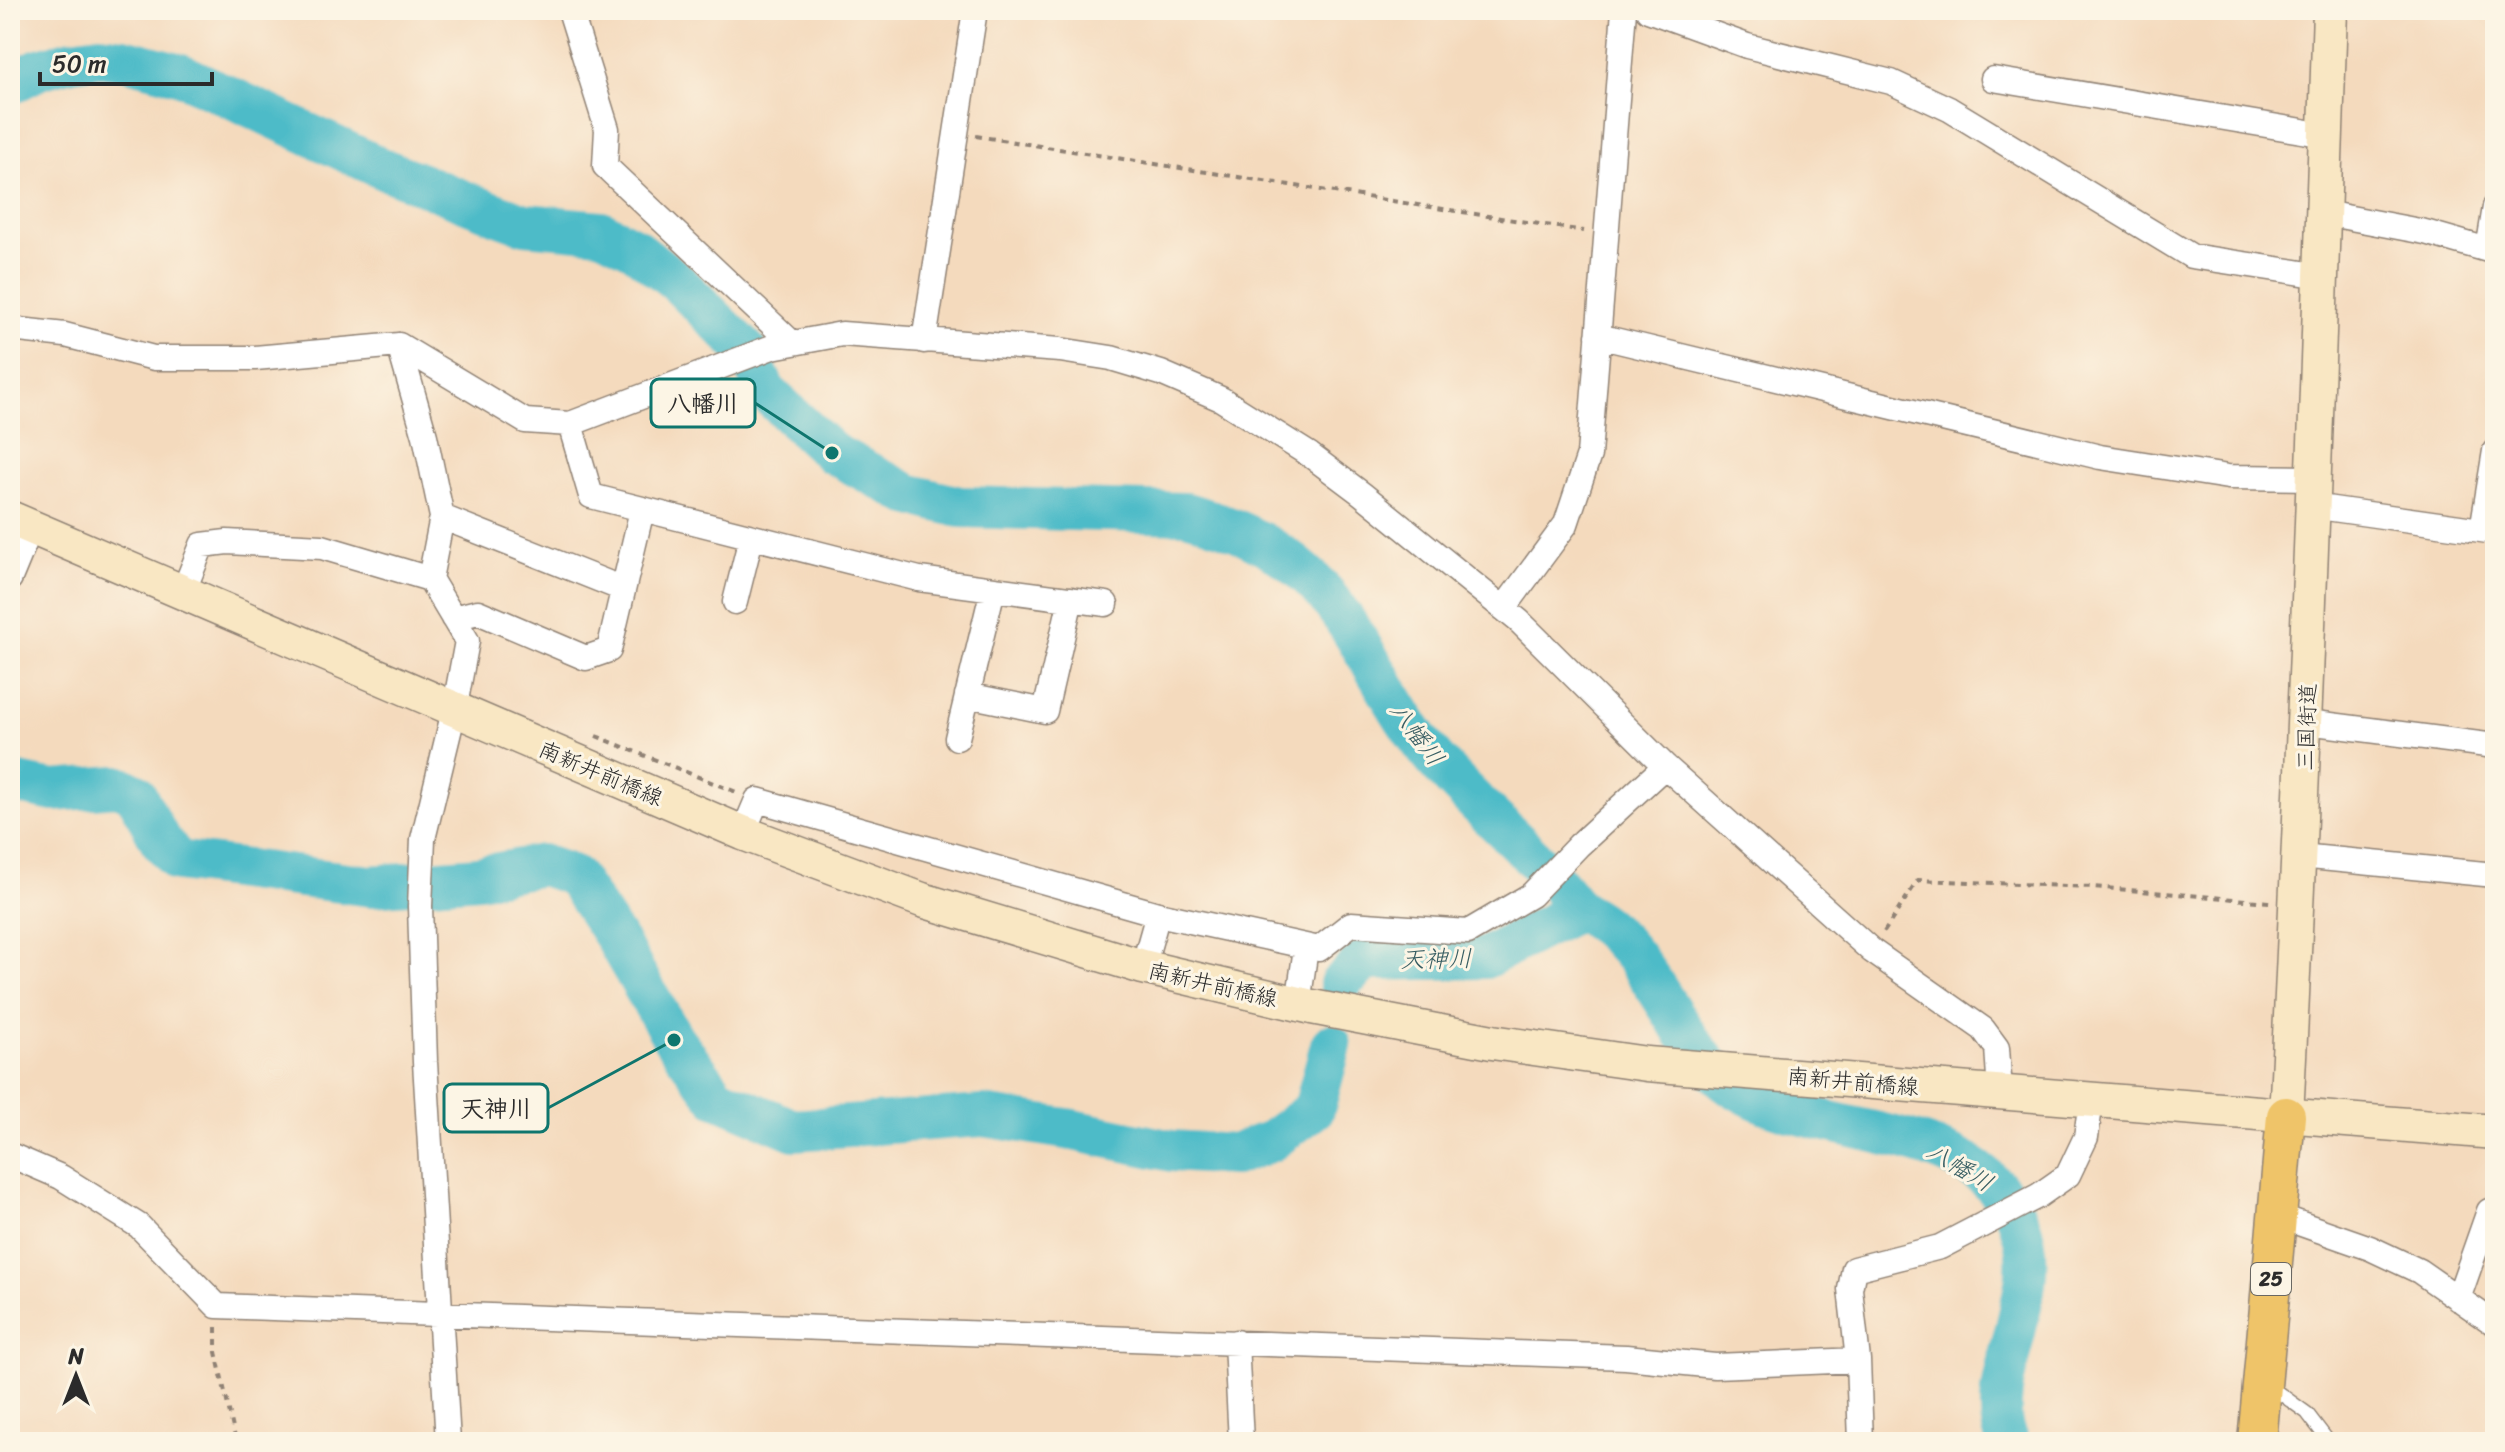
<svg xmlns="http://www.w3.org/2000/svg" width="2505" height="1452" font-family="Sriracha,'Klee One',sans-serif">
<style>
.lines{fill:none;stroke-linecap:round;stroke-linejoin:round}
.river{stroke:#4ebbc8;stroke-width:42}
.lane-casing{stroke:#908274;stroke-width:15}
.street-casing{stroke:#908274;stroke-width:27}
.secondary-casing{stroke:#908274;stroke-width:37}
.primary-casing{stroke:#908274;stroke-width:41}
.path{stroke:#908274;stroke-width:4;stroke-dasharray:6 6;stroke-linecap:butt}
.lane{stroke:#fff;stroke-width:12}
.street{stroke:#fff;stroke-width:24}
.secondary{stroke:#f9e7c3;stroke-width:34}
.primary{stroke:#efc469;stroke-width:38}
.labels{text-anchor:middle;stroke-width:6;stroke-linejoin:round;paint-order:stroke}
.shield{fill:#fcf5e5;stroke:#6a6863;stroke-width:2}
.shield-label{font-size:20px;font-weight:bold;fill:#2b2b2b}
.street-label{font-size:22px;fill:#2b2b2b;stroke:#fcf5e5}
.water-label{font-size:24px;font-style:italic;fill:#375d62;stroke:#fcf5e5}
.leader{fill:none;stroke:#0f766e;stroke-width:3}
.callout-dot{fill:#0f766e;stroke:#fcf5e5;stroke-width:3}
.callout{fill:#fcf5e5;stroke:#0f766e;stroke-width:3}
.callout-label{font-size:24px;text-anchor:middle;font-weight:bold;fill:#2b2b2b}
</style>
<rect width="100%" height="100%" fill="#fcf5e5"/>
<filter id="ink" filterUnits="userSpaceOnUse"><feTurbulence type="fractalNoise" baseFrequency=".0125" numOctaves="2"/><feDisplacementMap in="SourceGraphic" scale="16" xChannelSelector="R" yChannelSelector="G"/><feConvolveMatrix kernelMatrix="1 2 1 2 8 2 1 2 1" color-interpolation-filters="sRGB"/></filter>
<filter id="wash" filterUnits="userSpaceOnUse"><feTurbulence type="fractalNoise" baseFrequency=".006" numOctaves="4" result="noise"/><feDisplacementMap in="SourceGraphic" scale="32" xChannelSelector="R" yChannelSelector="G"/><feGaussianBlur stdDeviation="1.8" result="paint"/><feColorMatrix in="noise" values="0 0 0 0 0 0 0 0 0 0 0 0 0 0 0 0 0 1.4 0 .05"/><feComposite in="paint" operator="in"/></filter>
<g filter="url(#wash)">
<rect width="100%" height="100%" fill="#f4dabd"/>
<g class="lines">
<!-- river -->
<path class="river" d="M10 84 39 69 72 60 100 56 124 59 181 74 379 167 492 212 525 224 601 231 634 248 676 281 747 351 766 392 832 453 908 494 960 507 1186 513C1242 528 1298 556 1333 604 1371 654 1394 712 1436 761 1481 812 1538 855 1578 910 1644 939 1666 1021 1714 1070 1791 1149 1978 1107 2021 1228 2045 1293 1980 1390 2008 1442
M10 782 53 791 117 786 135 793 160 840 178 861 371 886 478 877 542 865 574 876 615 938 674 1040 717 1097 794 1130 983 1116 1073 1130 1172 1151 1234 1155 1271 1141 1314 1109 1331 1045
M1340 984 1365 960 1485 958 1578 910"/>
</g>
</g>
<g filter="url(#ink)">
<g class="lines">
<defs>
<path id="lane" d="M2268 1385 2307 1413 2329 1442"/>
<path id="street" d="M570 10 607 129 605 166 792 343
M1648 10 1747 46 1891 82 1949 109 2191 256 2322 276
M1993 79 2326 135
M2495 207 2488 250 2495 252
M2324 213 2425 232 2488 250
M10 329 65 335 154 358H255L399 345 525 421 570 424 772 347 842 334 1060 350 1111 358 1161 373 1221 399 1310 455 1362 494 1519 621 1665 766 1872 951 1983 1029 1997 1048 2000 1092
M1598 336 2100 457 2228 477 2311 478
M924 341 975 10
M399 345 425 436 442 517 430 579 467 641 454 711 423 839 420 906 425 1062 448 1442
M570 424 591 496 919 579 1106 604
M2312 506 2495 532
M442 517 623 589
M2482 530 2495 451
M10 578 31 527
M182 595 202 545 227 542 322 547 430 579
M735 602 751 538
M1504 608 1566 524 1589 455 1624 10
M453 618 478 612 586 658 609 650 642 510
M967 695 1045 711 1071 599
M2307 722 2495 746
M957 738 993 589
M743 833 757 800 1158 914 1319 949 1351 924 1468 932 1531 895 1579 845 1665 766
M2300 856 2495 875
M1143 967 1158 914
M1298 1004 1306 948
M10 1155 61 1177 139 1226 217 1306 1626 1357 1715 1366 1858 1360
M2276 1215 2370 1248 2419 1271 2495 1324
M2458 1299 2489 1211 2495 1213
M1236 1342 1241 1442
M1861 1442 1858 1360 1850 1289 1854 1269 1940 1247 2038 1196 2068 1175 2086 1137 2091 1100"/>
<path id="secondary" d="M10 518 743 833 922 900 1143 967 1312 1007 1492 1042 1647 1064 2495 1132
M2286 1116C2305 748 2318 379 2330 10"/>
<path id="primary" d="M2257 1442 2286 1116"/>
</defs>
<!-- lane casing -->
<use href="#lane" class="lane-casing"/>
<!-- street casing -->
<use href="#street" class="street-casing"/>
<!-- secondary casing -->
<use href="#secondary" class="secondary-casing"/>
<!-- primary casing -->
<use href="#primary" class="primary-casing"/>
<!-- path -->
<path class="path" d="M976 136 1584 231
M596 736 736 792
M1884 932 1918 880 2093 887 2270 902
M216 1327V1352L236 1442"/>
<!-- lane -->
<use href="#lane" class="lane"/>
<!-- street -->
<use href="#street" class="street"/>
<!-- secondary -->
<use href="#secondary" class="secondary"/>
<!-- primary -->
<use href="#primary" class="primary"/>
</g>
</g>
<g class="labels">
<!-- shield labels -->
<rect class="shield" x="2251" y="1263" width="40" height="32" rx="6"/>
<g class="shield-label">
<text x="2271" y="1286">25</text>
</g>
<!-- street labels -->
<g class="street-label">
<text transform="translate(2306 727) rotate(-88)" y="8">三国街道</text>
<text transform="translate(601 773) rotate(23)" y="8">南新井前橋線</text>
<text transform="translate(1213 984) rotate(13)" y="8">南新井前橋線</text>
<text transform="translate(1853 1081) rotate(5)" y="8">南新井前橋線</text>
</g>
<!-- water labels -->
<g class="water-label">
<text transform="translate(1417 734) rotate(53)" y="8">八幡川</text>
<text transform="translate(1436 959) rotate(-1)" y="8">天神川</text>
<text transform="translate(1960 1167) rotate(31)" y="8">八幡川</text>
</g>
</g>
<!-- callouts -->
<path class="leader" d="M832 453L755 403M674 1040L548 1108"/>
<g class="callout-dot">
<circle cx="832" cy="453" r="8"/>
<circle cx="674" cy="1040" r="8"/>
</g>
<g class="callout">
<rect x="651" y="379" width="104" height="48" rx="8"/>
<rect x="444" y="1084" width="104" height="48" rx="8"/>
</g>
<g class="callout-label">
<text x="703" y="412">八幡川</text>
<text x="496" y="1117">天神川</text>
</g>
<!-- margin -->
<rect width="2505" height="1452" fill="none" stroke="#fcf5e5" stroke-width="40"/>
<!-- north arrow -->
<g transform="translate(76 1376)" stroke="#fcf5e5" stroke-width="6" paint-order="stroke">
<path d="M0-6L14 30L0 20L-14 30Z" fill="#2b2b2b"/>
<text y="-12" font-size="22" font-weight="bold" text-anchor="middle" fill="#2b2b2b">N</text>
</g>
<!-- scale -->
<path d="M40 72v12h172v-12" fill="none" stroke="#2b2b2b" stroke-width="4"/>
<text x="52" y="72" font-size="24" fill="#2b2b2b" stroke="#fcf5e5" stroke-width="6" paint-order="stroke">50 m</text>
</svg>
